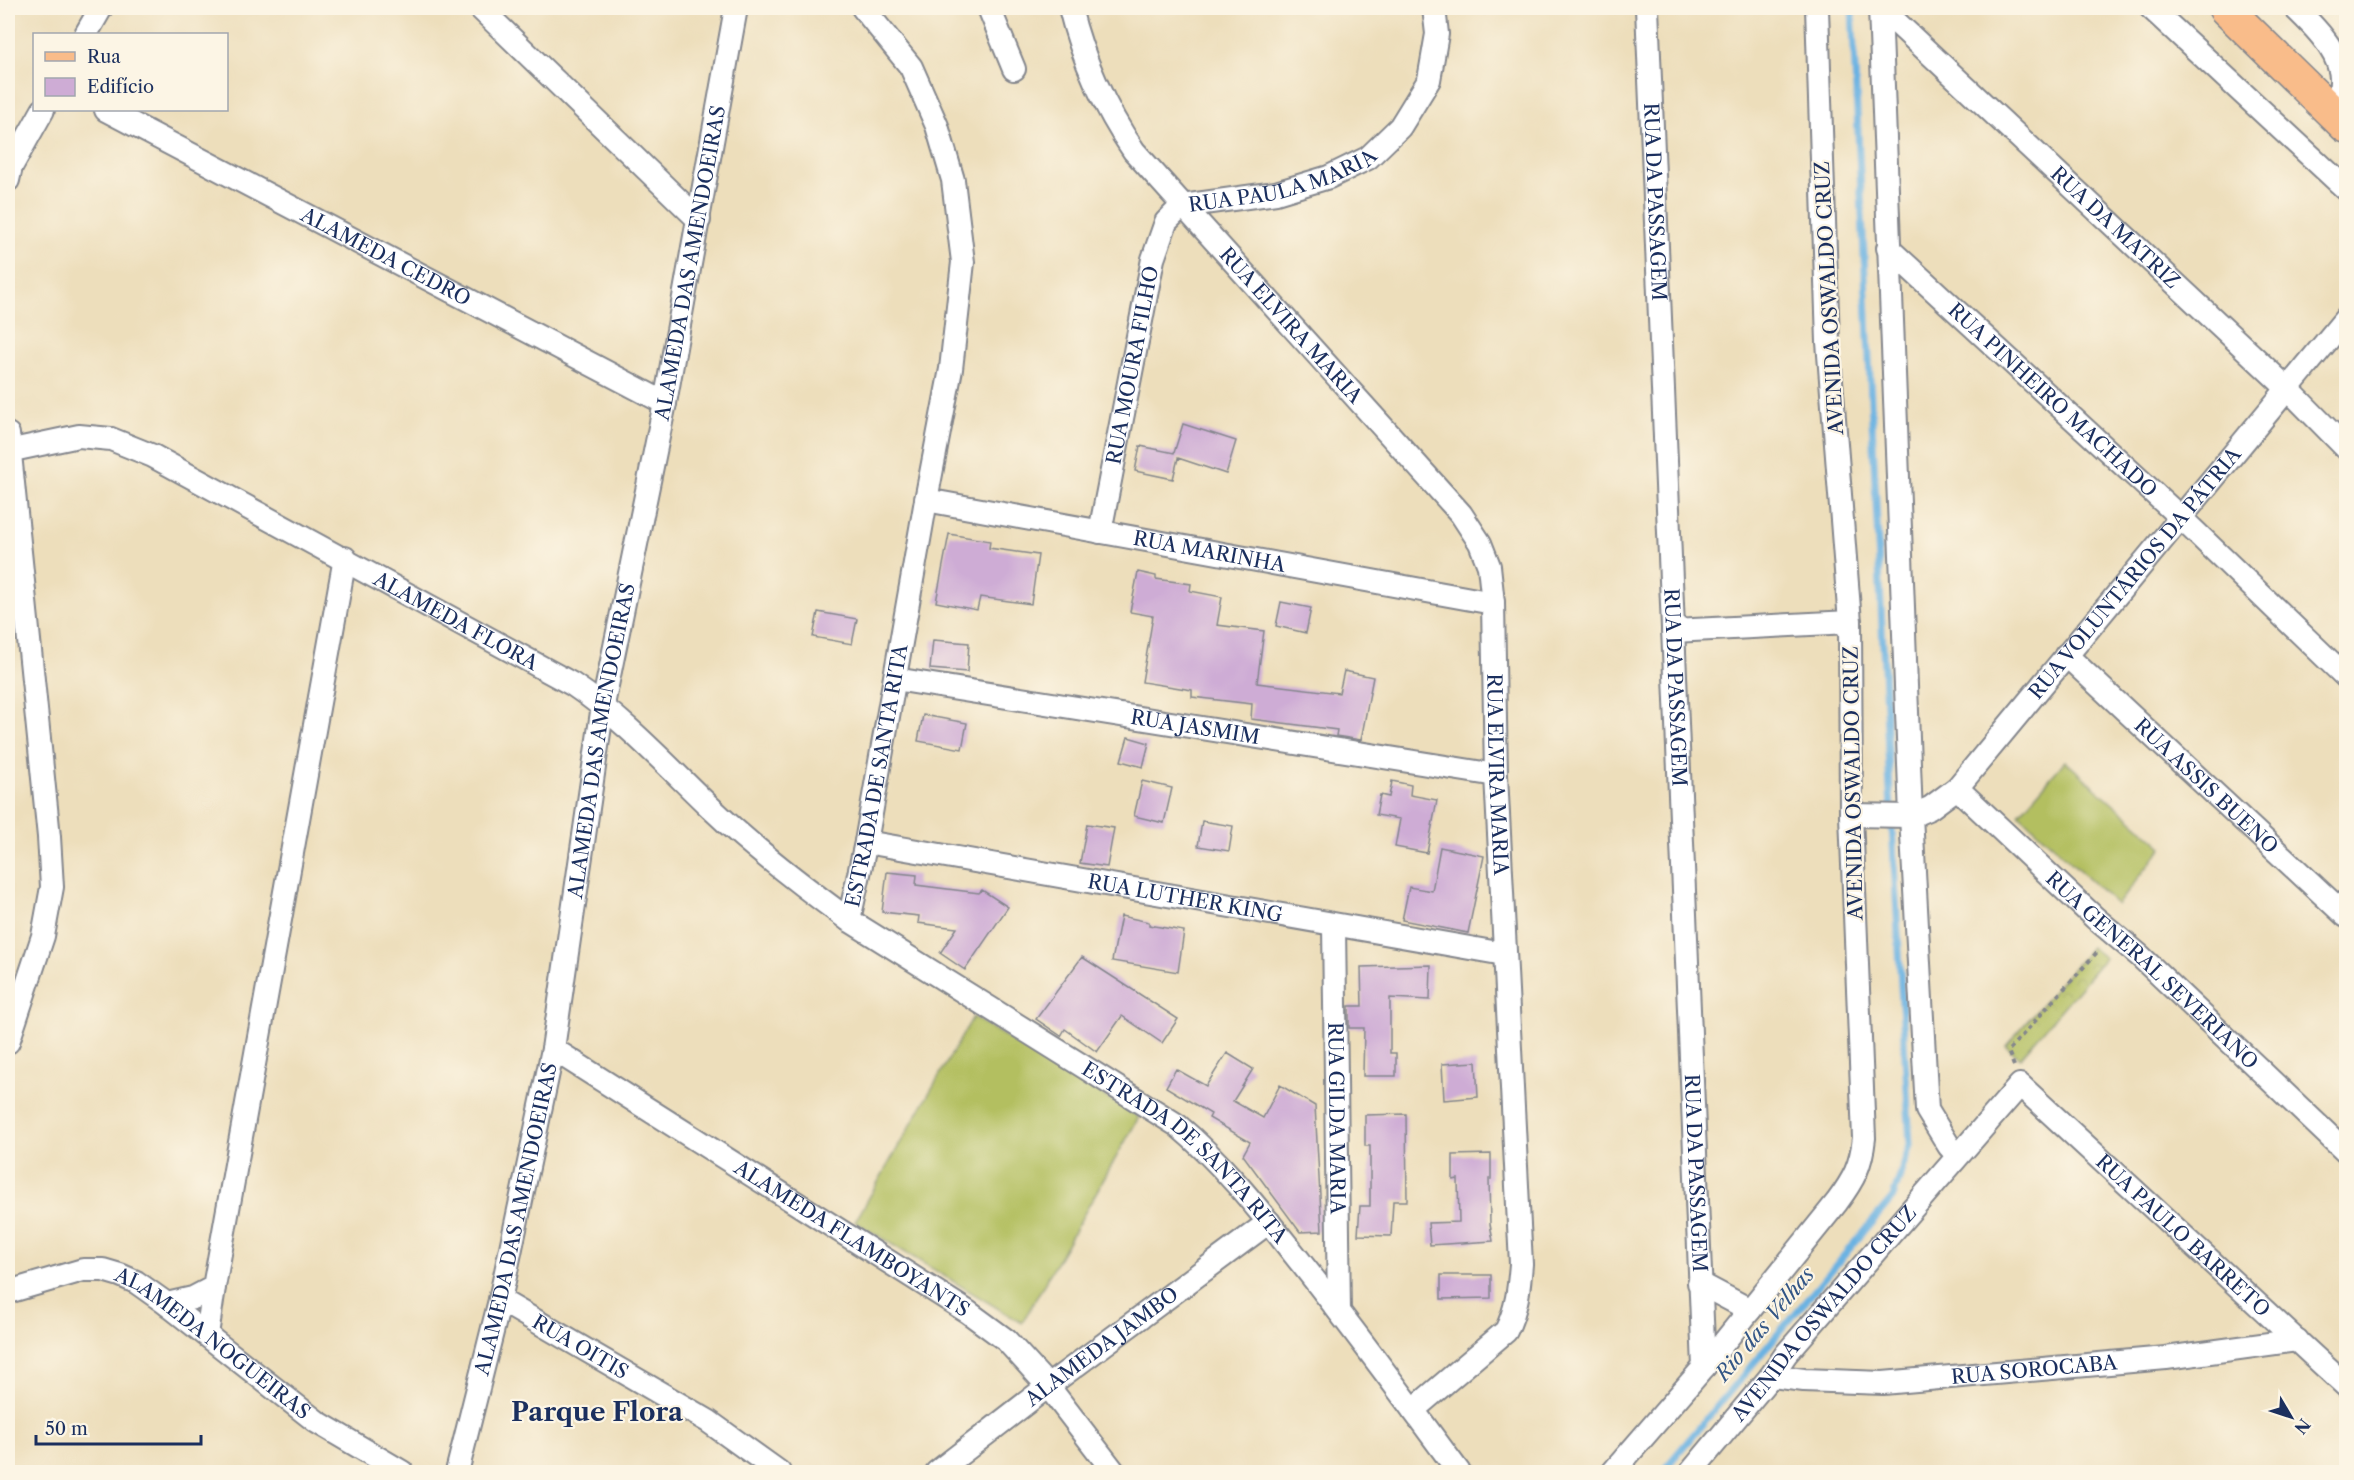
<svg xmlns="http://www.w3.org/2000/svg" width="2354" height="1480" font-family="'Libre Caslon Text',serif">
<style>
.park{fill:url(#park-crowns);stroke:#677760;stroke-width:1.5}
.garden{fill:#b3bf61;stroke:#677760;stroke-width:1.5}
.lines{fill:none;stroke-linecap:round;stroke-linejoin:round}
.stream{stroke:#6bb2e2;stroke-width:7}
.building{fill:#ceacd5}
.minor-casing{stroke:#84868c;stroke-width:26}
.primary-casing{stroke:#84868c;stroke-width:36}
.path{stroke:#84868c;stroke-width:4;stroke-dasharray:4.5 4.5;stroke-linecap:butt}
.minor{stroke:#fff;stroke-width:22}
.primary{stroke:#f9bc8a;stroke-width:33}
.labels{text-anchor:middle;stroke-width:4.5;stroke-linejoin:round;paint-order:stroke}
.street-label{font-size:20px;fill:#1b2f5e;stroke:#fcf5e5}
.water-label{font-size:21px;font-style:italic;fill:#335686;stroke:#fcf5e5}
.district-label{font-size:26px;font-weight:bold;fill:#1b2f5e;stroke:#fcf5e5}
</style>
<defs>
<pattern id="park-crowns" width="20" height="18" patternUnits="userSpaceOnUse" patternTransform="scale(1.5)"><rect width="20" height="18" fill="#b3bf61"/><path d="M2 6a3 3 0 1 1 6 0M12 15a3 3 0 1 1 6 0" fill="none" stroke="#99a457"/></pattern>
</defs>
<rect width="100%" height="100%" fill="#fcf5e5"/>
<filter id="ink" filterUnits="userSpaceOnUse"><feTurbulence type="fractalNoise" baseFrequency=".0167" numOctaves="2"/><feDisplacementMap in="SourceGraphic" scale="12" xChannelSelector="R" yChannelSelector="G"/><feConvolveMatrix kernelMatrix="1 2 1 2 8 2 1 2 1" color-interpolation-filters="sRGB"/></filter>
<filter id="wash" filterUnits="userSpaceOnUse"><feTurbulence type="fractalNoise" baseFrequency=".008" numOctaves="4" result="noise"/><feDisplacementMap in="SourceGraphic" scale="24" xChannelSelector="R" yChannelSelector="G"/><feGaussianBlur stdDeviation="1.35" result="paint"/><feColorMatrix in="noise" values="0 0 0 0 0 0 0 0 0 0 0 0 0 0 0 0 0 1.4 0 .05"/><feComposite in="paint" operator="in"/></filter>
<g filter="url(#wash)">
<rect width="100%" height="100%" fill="#eddebb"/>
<!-- park -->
<path class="park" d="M2091 947 2105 958 2020 1058 2006 1046Z"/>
<!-- garden -->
<path class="garden" d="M2065 761 2163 847 2117 905 2019 814Z
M973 1017 1139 1117 1022 1323 855 1222Z"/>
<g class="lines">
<!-- stream -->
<path class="stream" d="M1662 1472 1893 1197 1910 1145 1890 791 1852 8"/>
</g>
<g id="blocks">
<!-- building -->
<path class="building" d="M1183 424 1236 441 1226 474 1178 458 1173 479 1135 471 1140 446 1174 453Z
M949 534 990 541 989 548 1038 555 1031 604 980 597 977 610 936 602Z
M1138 572 1156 576V579L1191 584 1190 591 1222 597 1217 625 1264 631 1257 683 1339 693 1344 671 1373 677 1361 740 1336 736 1337 730 1251 719 1252 704 1192 697V690L1142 682 1153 616 1130 612Z
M1281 602 1311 608 1306 633 1276 626Z
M818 612 857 619 852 644 813 637Z
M933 640 969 643 967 672 930 669Z
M923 715 967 723 962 749 918 741Z
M1128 737 1149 743 1143 767 1121 761Z
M1142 781 1172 788 1164 823 1134 816Z
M1392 781 1411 785 1410 795 1437 800 1427 853 1395 847 1400 819 1376 815 1380 795 1389 797Z
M1202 821 1233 826 1229 851 1198 846Z
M1087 824 1114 828 1107 867 1080 863Z
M1440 847 1484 856 1468 933 1402 920 1409 887 1432 891Z
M887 872 917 875 916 885 979 893 982 890 1008 907 965 970 940 953 957 928 918 923 919 916 882 912Z
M1121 916 1149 922V925L1184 931 1178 972 1112 961Z
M1082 957 1178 1019 1162 1043 1122 1016 1097 1052 1065 1029 1061 1036 1036 1019Z
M1431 965 1430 1000 1390 998V1053H1396V1076H1363L1364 1028H1349V1006H1362L1361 967Z
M1227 1053 1253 1069 1233 1101 1263 1118 1280 1085 1315 1106 1322 1231 1300 1232 1243 1155 1250 1142 1209 1118 1211 1114 1166 1087 1176 1069 1206 1086Z
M1476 1062 1478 1097 1444 1100 1442 1064Z
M1406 1114 1407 1201H1393L1391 1236 1358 1235 1360 1206H1370V1146H1365V1115Z
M1491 1154V1179H1489L1490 1224 1493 1241 1430 1245 1428 1223 1459 1222 1458 1179 1453 1180V1155Z
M1441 1275H1491V1298L1441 1299Z"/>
</g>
</g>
<g filter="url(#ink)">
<use href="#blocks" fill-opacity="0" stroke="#84868c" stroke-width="1.5"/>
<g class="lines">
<defs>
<g id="minor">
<path d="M480 8 699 220"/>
<path d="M989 8 1014 69"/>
<path id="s1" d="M1070 8C1082 58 1105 109 1134 151L1461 514 1480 543 1489 566 1493 603 1496 775 1521 1264C1519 1288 1517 1309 1506 1331L1413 1410"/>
<path id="s2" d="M1647 8 1704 1367"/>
<path d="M1880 8 1911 816 1927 1110 1949 1146 1957 1155"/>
<path id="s3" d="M1881 8 2288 389 2346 448"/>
<path d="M2151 8 2346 189"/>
<path d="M2295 8C2316 28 2350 61 2339 93 2337 99 2332 104 2329 110"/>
<path d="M86 34 101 8"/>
<path id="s4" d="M106 110 665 403"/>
<path d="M8 180 11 167 43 110"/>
<path id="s5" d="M1182 206 1276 193 1329 177 1368 158 1400 127 1429 80 1437 34 1434 8"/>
<path id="s6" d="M1888 248 2182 519 2346 677"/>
<path d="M8 434 49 837 52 887 43 936 8 1042"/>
<path id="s7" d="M8 451 79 436 111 439 153 456 572 684C624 719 666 765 711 808 754 849 801 885 849 920L1177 1125C1225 1165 1263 1215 1302 1264 1356 1332 1407 1402 1459 1472"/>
<path id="s8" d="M926 500 1493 603"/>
<path id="s9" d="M1100 532 1153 259 1166 222 1182 206"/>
<path d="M1673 631 1850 622"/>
<path id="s10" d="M2066 655 2346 916"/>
<path id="s11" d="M895 679 1496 775"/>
<path id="s12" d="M1957 788 2095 918 2140 956 2346 1152"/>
<path id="s13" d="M1851 815 1911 816 1930 808 1957 788 2346 318"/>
<path id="s14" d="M866 842 1504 954"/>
<path id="s15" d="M849 920 866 842 926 500 951 369 963 262 953 180 937 126 911 67 863 8"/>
<path id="s16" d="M1334 926 1339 1311"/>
<path id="s17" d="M553 1049 968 1312 1006 1340 1048 1386 1114 1472"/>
<path d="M1699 1283 1750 1310"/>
<path id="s18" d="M8 1292 83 1270H103L120 1275 136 1282 167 1304 317 1422 402 1472"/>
<path id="s19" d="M500 1300 708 1421 779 1472"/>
<path d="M167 1304 193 1298 214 1287"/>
<path d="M207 1335 214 1287 345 558"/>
<path id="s20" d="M1771 1376 1804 1380 1883 1383 2166 1358 2297 1340"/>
<path id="s21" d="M457 1472 500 1300 553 1049 603 705 665 403 736 8"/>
<path id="s22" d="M937 1472 1048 1386 1269 1222"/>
<path d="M1613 1472 1704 1367 1837 1202C1854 1179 1861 1166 1864 1138L1851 815 1850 622 1828 342 1817 8"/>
<path id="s23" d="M1691 1472 1771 1376 1786 1354 2020 1085 2346 1386"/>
</g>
<path id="primary" d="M2225 8 2346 126"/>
</defs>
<!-- minor casing -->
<use href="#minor" class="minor-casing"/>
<!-- primary casing -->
<use href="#primary" class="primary-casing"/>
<!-- path -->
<path class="path" d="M2014 1066 2008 1051 2099 950"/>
<!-- minor -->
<use href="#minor" class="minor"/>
<!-- primary -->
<use href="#primary" class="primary"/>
</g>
</g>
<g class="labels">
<!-- street labels -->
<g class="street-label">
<text dy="7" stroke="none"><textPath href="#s5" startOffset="104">RUA PAULA MARIA</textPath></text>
<text dy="7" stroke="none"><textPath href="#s2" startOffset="194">RUA DA PASSAGEM</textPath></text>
<text dy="7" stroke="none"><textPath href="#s3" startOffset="321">RUA DA MATRIZ</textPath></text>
<text dy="7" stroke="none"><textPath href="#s4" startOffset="316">ALAMEDA CEDRO</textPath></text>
<text dy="7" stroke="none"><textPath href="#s21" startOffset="1232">ALAMEDA DAS AMENDOEIRAS</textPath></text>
<text transform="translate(1829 298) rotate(-93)" y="7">AVENIDA OSWALDO CRUZ</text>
<text dy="7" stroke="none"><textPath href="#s1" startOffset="392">RUA ELVIRA MARIA</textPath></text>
<text dy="7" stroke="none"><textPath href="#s9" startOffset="170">RUA MOURA FILHO</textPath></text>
<text dy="7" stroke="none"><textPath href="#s6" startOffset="224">RUA PINHEIRO MACHADO</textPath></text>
<text dy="7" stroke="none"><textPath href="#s8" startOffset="288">RUA MARINHA</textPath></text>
<text dy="7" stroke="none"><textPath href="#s13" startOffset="393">RUA VOLUNTÁRIOS DA PÁTRIA</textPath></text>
<text dy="7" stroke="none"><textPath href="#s7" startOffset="495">ALAMEDA FLORA</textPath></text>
<text dy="7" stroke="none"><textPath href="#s2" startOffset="680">RUA DA PASSAGEM</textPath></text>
<text dy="7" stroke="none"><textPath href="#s11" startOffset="304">RUA JASMIM</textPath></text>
<text dy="7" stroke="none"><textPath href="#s21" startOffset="746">ALAMEDA DAS AMENDOEIRAS</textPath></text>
<text dy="7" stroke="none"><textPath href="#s1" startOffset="914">RUA ELVIRA MARIA</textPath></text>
<text dy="7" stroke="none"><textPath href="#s15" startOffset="147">ESTRADA DE SANTA RITA</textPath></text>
<text transform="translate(1853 783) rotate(-91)" y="7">AVENIDA OSWALDO CRUZ</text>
<text dy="7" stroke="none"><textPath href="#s10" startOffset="192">RUA ASSIS BUENO</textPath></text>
<text dy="7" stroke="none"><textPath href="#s14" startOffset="324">RUA LUTHER KING</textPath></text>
<text dy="7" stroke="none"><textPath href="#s12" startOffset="267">RUA GENERAL SEVERIANO</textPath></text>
<text dy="7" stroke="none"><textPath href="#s16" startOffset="192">RUA GILDA MARIA</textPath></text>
<text dy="7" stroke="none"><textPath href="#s7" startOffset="1402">ESTRADA DE SANTA RITA</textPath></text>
<text dy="7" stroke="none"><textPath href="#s2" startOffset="1166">RUA DA PASSAGEM</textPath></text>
<text dy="7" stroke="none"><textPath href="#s21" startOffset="260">ALAMEDA DAS AMENDOEIRAS</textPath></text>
<text dy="7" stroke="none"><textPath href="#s23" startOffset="730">RUA PAULO BARRETO</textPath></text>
<text dy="7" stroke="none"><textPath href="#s17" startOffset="354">ALAMEDA FLAMBOYANTS</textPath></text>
<text dy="7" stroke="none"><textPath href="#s23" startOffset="207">AVENIDA OSWALDO CRUZ</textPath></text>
<text dy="7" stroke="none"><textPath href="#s18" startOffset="231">ALAMEDA NOGUEIRAS</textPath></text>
<text dy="7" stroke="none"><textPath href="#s19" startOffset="93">RUA OITIS</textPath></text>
<text dy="7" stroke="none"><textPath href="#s22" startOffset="207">ALAMEDA JAMBO</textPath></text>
<text dy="7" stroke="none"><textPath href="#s20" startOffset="264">RUA SOROCABA</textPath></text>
</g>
<!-- water labels -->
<g class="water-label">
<text transform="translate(1765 1324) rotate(-50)" y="7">Rio das Velhas</text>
</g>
<!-- district labels -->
<g class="district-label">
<text x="597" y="1421">Parque Flora</text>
</g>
</g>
<!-- margin -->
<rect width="2354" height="1480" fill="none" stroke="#fcf5e5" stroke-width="30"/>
<!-- legend -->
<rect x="33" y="33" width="195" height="78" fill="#fcf5e5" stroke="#a2a6af" stroke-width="1.5"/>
<rect x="45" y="52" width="30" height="9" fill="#f9bc8a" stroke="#a2a6af" stroke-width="1.5"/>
<text x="87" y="63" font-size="18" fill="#1b2f5e">Rua</text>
<rect x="45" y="78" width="30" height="18" fill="#ceacd5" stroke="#a2a6af" stroke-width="1.5"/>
<text x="87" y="93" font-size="18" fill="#1b2f5e">Edifício</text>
<!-- north arrow -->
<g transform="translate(2291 1417) rotate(129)" stroke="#fcf5e5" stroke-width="4.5" paint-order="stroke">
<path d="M0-4.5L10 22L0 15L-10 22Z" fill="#1b2f5e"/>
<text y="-9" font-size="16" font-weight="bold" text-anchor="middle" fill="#1b2f5e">N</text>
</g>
<!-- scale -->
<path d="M36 1435v9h165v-9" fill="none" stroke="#1b2f5e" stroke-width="3"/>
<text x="45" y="1435" font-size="18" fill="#1b2f5e" stroke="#fcf5e5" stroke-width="4.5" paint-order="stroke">50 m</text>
</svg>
